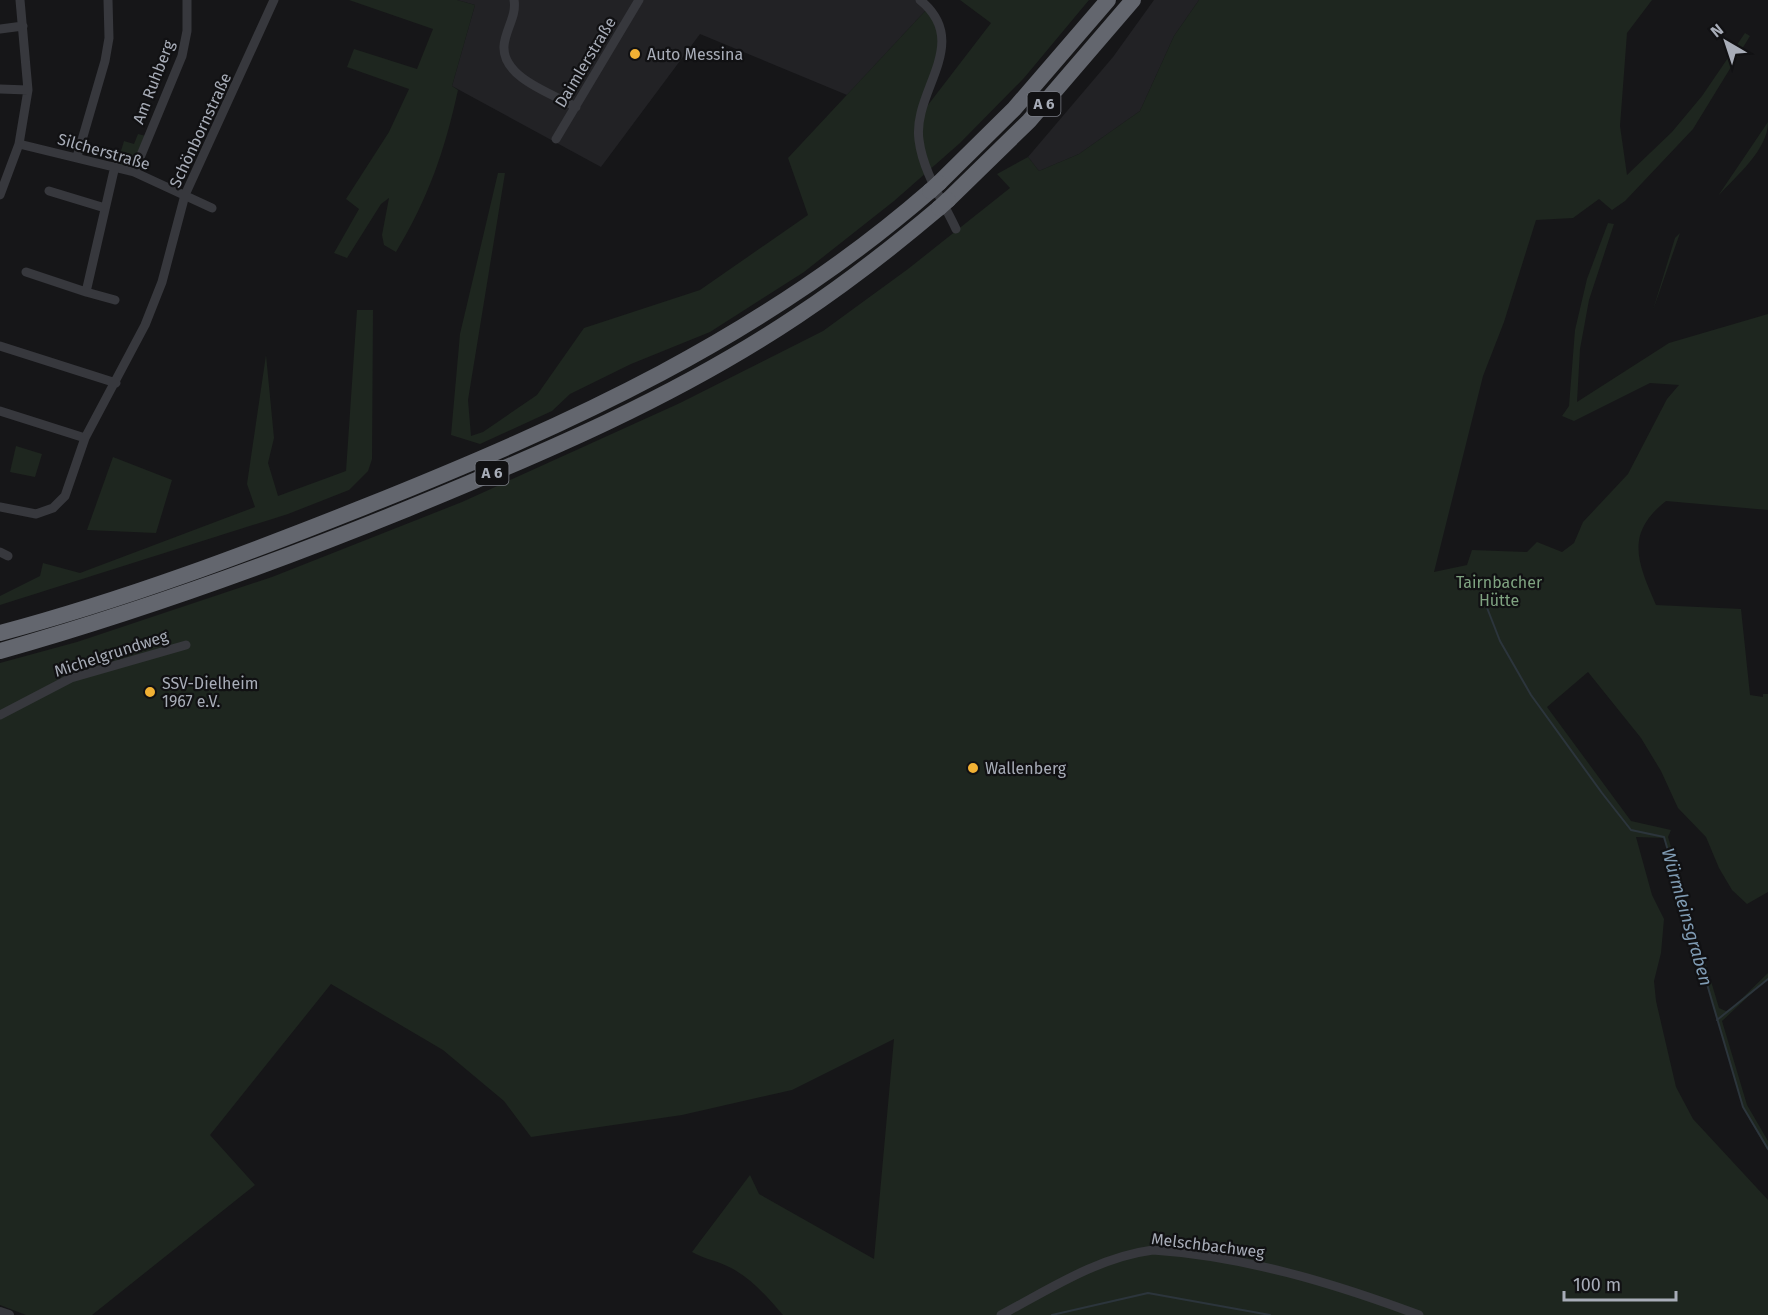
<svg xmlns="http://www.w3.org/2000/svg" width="1768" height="1315" font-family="'Fira Sans',sans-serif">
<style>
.built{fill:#222225}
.green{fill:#1e261f}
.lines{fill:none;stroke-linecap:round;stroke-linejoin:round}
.stream{stroke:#2c353c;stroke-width:2}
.minor{stroke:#37383d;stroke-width:9}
.tertiary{stroke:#37383d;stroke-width:10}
.motorway{stroke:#63666e;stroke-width:16}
.motorway-bridge{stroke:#63666e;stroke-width:16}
.poi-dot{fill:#f2b134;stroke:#111113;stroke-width:2}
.labels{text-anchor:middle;stroke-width:4.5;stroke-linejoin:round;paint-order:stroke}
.shield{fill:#111113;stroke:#7b7e86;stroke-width:1.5}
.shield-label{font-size:15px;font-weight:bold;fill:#a8adb8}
.poi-label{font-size:16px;fill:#a8adb8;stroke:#111113;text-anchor:start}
.street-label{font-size:16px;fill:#a8adb8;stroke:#111113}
.park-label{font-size:16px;fill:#7fa381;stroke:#111113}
.water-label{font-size:18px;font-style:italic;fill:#7f9bb3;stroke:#111113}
</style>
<rect width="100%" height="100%" fill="#161618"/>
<!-- built -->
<path class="built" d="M457 0H920L928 8 847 95 700 34 601 167 452 86 475 5Z
M1154 0H1199L1174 36 1140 111 1079 154 1039 171 1028 157 1113 57Z"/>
<!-- green -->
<path class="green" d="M349 0H457L475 5 452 86 458 90C445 150 428 199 396 252L384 245 382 235 389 198 381 204 347 258 334 253 359 209 346 199 389 132 409 89 347 67 354 49 417 69 433 29Z
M960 0H1089L1024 78 960 143 894 201 804 272 710 332 631 364 570 394 552 411 480 444 451 435 460 334 498 173H505L468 400 471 436 483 432 537 395 584 328 700 290 808 215 788 158 928 8 942 43 918 118 991 23Z
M1199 0H1652L1627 33 1620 126 1627 175 1672 132 1702 96 1745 33 1750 36 1693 129 1625 201 1612 210 1599 199 1573 218 1536 220 1504 322 1483 376 1434 572 1467 565 1472 550 1527 552 1537 542 1562 552 1574 543 1583 522 1628 474 1667 399 1679 385 1650 383 1574 421 1562 416 1569 406 1575 330 1587 279 1608 223 1614 224 1589 300 1580 349 1577 402 1669 343 1768 314V510L1666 501C1624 534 1638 563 1656 605L1741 609 1750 695 1763 697V694H1768V892L1747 904 1732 890 1719 868 1706 837 1678 808 1661 771 1641 738 1588 672 1547 707 1631 821 1671 830 1668 837 1719 1008 1728 1012 1768 973V978L1722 1021 1747 1105 1768 1141V1151L1743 1108 1664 838 1636 837 1652 895 1664 919 1661 953 1654 981 1656 1001 1676 1087 1693 1119 1768 1200V1315H783C766 1296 751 1277 727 1266 715 1260 704 1259 692 1252L750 1175 759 1194 874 1259 894 1039 792 1090 682 1115 531 1137 504 1101 443 1050 331 984 210 1135 255 1185 92 1315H26L0 1305V663L77 642 272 577 462 502 680 403 823 331 908 269 1010 188 997 174 1028 157 1039 171 1079 154 1140 111 1174 36Z
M1768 122C1768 150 1736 176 1718 196Z
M138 134 146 136 134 164 128 167 117 164 124 141 134 144Z
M1680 233 1653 310 1675 238Z
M357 310H373L372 459 368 471 349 490 288 514 0 605V596L40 576 43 563 80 573 255 507 247 484 266 355 274 438 268 463 278 496 346 471Z
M16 446 42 454 35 477 10 472Z
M113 457 172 480 156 533 87 530Z"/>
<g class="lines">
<!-- stream -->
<path class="stream" d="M1484 600 1500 641 1531 695 1602 793 1631 830 1664 837 1743 1107 1768 1149
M1717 1020 1768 979
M1052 1315 1148 1293 1270 1315"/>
<!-- minor -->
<path class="minor" d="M514 0C517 16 505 30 504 46 502 78 553 94 576 107
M920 0C973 43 912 91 919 140 923 172 943 201 956 229
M0 29 23 26
M0 89 28 90
M556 139 639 0
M19 144 134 172 212 208
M77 157 105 61 109 38 108 0
M115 166 86 292 115 300
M134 172 182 56 187 31V0
M49 191 105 208
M0 195 19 144 28 90 20 0
M26 272 86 292
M0 346 116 383
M0 411 85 438
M0 507 36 514 53 508 65 496 85 438 145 325 162 282 185 195 274 0
M0 552 8 556
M0 715 71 678 186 645
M1001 1315C1048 1290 1098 1257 1153 1250 1244 1256 1333 1283 1419 1315"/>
<!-- tertiary -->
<path class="tertiary" d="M0 1312 9 1315"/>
<!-- motorway -->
<path class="motorway" d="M939 183 1014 109 1108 0
M948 200 1029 121 1133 0
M0 633C124 600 246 554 364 507 571 424 761 338 930 191
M0 651C138 612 274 563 407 509 541 454 676 397 797 316 847 283 894 246 939 208"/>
<!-- motorway-bridge -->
<path class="motorway-bridge" d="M930 191 939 183
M939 208 948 200"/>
</g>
<!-- markers -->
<g class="poi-dot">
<circle cx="635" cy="54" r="6"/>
<circle cx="150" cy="692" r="6"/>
<circle cx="973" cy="768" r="6"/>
</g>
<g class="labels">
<!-- shield labels -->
<g class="shield">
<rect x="1027.5" y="92" width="33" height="24" rx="4.5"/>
<rect x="475.5" y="461" width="33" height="24" rx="4.5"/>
</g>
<g class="shield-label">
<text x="1044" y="109">A 6</text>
<text x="492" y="478">A 6</text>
</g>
<!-- poi labels -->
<g class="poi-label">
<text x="647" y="60">Auto Messina</text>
<text x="162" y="689">SSV-Dielheim<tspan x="162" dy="18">1967 e.V.</tspan></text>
<text x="985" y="774">Wallenberg</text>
</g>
<!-- street labels -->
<g class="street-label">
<text transform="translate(585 62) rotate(-59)" y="6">Daimlerstraße</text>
<text transform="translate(153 82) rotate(-69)" y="6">Am Ruhberg</text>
<text transform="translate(200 130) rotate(-65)" y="6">Schönbornstraße</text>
<text transform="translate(104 151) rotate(16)" y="6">Silcherstraße</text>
<text transform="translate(111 653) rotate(-18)" y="6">Michelgrundweg</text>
<text transform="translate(1208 1245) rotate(7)" y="6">Melschbachweg</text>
</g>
<!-- park labels -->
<g class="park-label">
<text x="1499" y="588">Tairnbacher<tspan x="1499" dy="18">Hütte</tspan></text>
</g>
<!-- water labels -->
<g class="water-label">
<text transform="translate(1687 917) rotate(74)" y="6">Würmleinsgraben</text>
</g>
</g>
<!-- north arrow -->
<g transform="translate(1726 42) rotate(321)" stroke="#111113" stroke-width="4.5" paint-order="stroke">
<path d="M0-4.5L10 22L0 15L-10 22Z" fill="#a8adb8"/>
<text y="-9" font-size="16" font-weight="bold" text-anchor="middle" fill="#a8adb8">N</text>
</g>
<!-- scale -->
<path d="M1564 1291v9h112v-9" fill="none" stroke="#a8adb8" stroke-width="3"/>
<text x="1573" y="1291" font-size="18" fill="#a8adb8" stroke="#111113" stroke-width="4.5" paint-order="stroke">100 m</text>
</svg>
